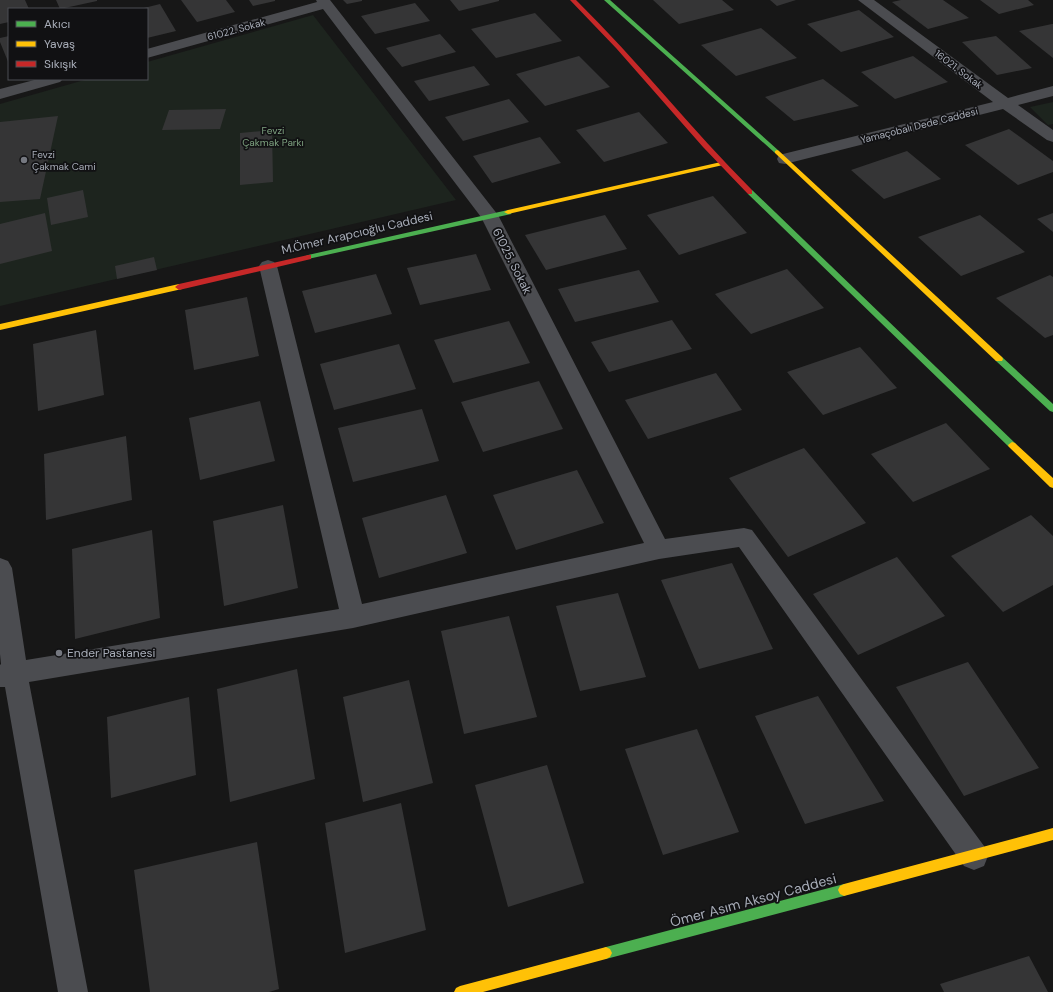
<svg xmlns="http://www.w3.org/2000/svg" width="1053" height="992" font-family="'DM Sans',sans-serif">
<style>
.green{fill:#1d241e}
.building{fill:#353536}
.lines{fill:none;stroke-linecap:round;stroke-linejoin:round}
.street{fill:#4b4c50;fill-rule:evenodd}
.fast{fill:#4caf50;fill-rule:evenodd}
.slow{fill:#ffc107;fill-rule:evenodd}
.jam{fill:#c62828;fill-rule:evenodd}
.poi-dot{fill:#757880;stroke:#111113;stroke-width:1.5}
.labels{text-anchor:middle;stroke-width:3.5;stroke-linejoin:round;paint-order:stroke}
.far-street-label{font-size:10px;fill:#a8adb8;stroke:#111113}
.far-park-label{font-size:10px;fill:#7fa381;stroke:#111113}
.far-poi-label{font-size:10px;fill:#a8adb8;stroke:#111113;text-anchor:start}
.street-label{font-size:12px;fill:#a8adb8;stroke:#111113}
.poi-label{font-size:12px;fill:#a8adb8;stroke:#111113;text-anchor:start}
.near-street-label{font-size:14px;fill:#a8adb8;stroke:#111113}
</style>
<rect width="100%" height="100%" fill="#171717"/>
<!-- green -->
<path class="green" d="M313 15 456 200 0 306V104L88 79H147V62Z
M1053 102V124L1048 125 1030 107Z"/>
<!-- building -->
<path class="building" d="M0 0H25L29 9H9V22L0 24Z
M56 0H97V1L60 9Z
M181 0H226L235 12 197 22Z
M249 0H275V1L253 6Z
M343 0H362V1L347 4Z
M450 0H499V1L459 11Z
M653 0H722L734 10 679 24Z
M770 0H796L777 6Z
M901 0H943L969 18 928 29 892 2Z
M980 0H1028L1034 5 999 14Z
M415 3 430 21 375 34 361 16Z
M160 4 176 31 147 38V9L144 8Z
M859 10 894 37 841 52 807 24Z
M535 13 562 41 496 58 471 29Z
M1052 24H1053V58L1019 31Z
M761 28 797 58 736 76 701 45Z
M440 34 456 52 402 67 386 48Z
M9 36V64L0 42V38Z
M996 36 1032 68 997 75 962 42Z
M579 56 610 87 545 106 516 74Z
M913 56 948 82 895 99 861 72Z
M474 66 490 85 429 101 414 81Z
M823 79 859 106 794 121 765 97Z
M509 99 529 122 463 141 445 117Z
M226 109 220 129 162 130 169 110Z
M639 112 668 143 604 162 576 130Z
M58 116 40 199 0 202V122Z
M1009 129 1053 161V172L1018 185 965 145Z
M272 130 273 182 240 185V133Z
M540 137 561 163 492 183 473 156Z
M907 151 941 179 884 199 851 170Z
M83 190 88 217 51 225 47 198Z
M713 196 747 233 679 255 647 215Z
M45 213 52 251 0 264V224Z
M1053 213V232L1037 219Z
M605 215 627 249 546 270 525 235Z
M980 215 1025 252 961 276 918 237Z
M476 254 491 290 420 305 407 268Z
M154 257 157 270 117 279 115 266Z
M787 269 824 308 751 334 715 294Z
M639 270 659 302 575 322 558 289Z
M376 274 392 314 315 333 302 291Z
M1050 275 1053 277V335L1045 338 996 298Z
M247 297 259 356 194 370 185 310Z
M672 320 692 349 609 372 591 342Z
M509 321 530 363 453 383 434 340Z
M96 330 104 395 38 411 33 344Z
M399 344 416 389 334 410 320 364Z
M860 347 897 388 823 415 787 372Z
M716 373 742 410 648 439 625 400Z
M539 381 563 429 483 452 461 402Z
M260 401 275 461 200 480 189 418Z
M422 409 439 461 353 482 338 428Z
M946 423 990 469 913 502 871 454Z
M126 436 132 500 46 520 44 454Z
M804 448 866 523 788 557 729 478Z
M577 470 604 523 516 550 493 495Z
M446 495 467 553 379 578 362 518Z
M283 505 298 588 224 606 213 521Z
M1031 515 1053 536V585L1003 612 951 556Z
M152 530 160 618 75 639 72 549Z
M897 557 945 616 858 655 813 594Z
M732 563 773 649 699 669 661 580Z
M618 593 646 677 580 691 556 606Z
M509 616 537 717 464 734 441 631Z
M968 662 1039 768 964 796 896 687Z
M297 669 315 779 230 802 217 689Z
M409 680 433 783 363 802 343 697Z
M818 696 884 801 805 824 755 716Z
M189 697 196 775 111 798 107 717Z
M697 729 739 832 663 855 625 749Z
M547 765 584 883 508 907 475 785Z
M401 803 426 930 345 953 325 823Z
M257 842 279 989 269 992H150L134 870Z
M1029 956 1048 992H944L940 984Z"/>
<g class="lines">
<!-- street -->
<path class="street" d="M316 0H330L498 215 665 539 744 528 752 530 984 846 988 856 984 866 974 870 964 866 739 547 659 559 353 628 29 682 88 992H58L5 687H0V665L1 664 0 654V558L8 561 12 568 26 660 339 609 259 266 262 262 268 260 274 262 277 266 362 604 644 543 481 217 323 9 147 58V49L317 2Z
M858 0H874L1008 98 1053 86V96L1018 105 1053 130V142L1047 140 1003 109 785 164 779 163 777 159 779 155 993 102Z
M38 79H63L60 82 0 99V89Z"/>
<!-- fast -->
<path class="fast" d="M604 0H610L779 151V153H775Z
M748 190H752L1015 443 1016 445 1015 447H1009L748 194Z
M508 210 512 212 511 214 308 259 304 257 308 255Z
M999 356 1002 357 1053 404V412L1050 411 996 361 995 359 996 357Z
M844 884 848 886 850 890 848 894 844 896 606 959 602 957 600 953 602 949 606 947Z"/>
<!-- slow -->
<path class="slow" d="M777 150 779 151 1002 357 1003 359 1002 361H996L775 153V151Z
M721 162 724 164 723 165 508 214 504 212 508 210Z
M179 284 182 285V289L0 330V324Z
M1012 442 1015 443 1053 478V488L1050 487 1009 447 1008 445Z
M1053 828V840L844 896 840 894 838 890 840 886 844 884Z
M606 947 610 949 612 953 610 957 606 959 483 992H454L456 988 460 986Z"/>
<!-- jam -->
<path class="jam" d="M570 0H576C638 61 691 129 752 190V194H748L703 147 616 48Z
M308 255H311V259L179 290 175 287 179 284Z"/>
</g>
<!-- markers -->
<g class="poi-dot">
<circle cx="24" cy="160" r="4"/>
<circle cx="59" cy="653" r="4"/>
</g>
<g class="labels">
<!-- far-street labels -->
<g class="far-street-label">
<text transform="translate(236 29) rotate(-15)" y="4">61022. Sokak</text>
<text transform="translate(959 69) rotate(37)" y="4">16021. Sokak</text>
<text transform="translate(919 125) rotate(-14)" y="4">Yamaçobalı Dede Caddesi</text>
</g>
<!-- far-park labels -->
<g class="far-park-label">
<text x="273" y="134">Fevzi<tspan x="273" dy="12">Çakmak Parkı</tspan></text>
</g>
<!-- far-poi labels -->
<g class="far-poi-label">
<text x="32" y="158">Fevzi<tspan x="32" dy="12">Çakmak Cami</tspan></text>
</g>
<!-- street labels -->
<g class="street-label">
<text transform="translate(357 233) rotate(-13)" y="4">M.Ömer Arapcıoğlu Caddesi</text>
<text transform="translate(512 261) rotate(63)" y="4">61025. Sokak</text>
</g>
<!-- poi labels -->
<g class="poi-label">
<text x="67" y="657">Ender Pastanesi</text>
</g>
<!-- near-street labels -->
<g class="near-street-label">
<text transform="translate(753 900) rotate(-15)" y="5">Ömer Asım Aksoy Caddesi</text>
</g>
</g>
<!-- legend -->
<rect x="8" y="8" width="140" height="72" fill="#111113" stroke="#4d4f55"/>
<rect x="16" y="21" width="20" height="6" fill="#4caf50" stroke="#4d4f55"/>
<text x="44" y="28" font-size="12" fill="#a8adb8">Akıcı</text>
<rect x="16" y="41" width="20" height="6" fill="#ffc107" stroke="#4d4f55"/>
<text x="44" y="48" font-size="12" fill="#a8adb8">Yavaş</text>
<rect x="16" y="61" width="20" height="6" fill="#c62828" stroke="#4d4f55"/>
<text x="44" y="68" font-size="12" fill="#a8adb8">Sıkışık</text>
</svg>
